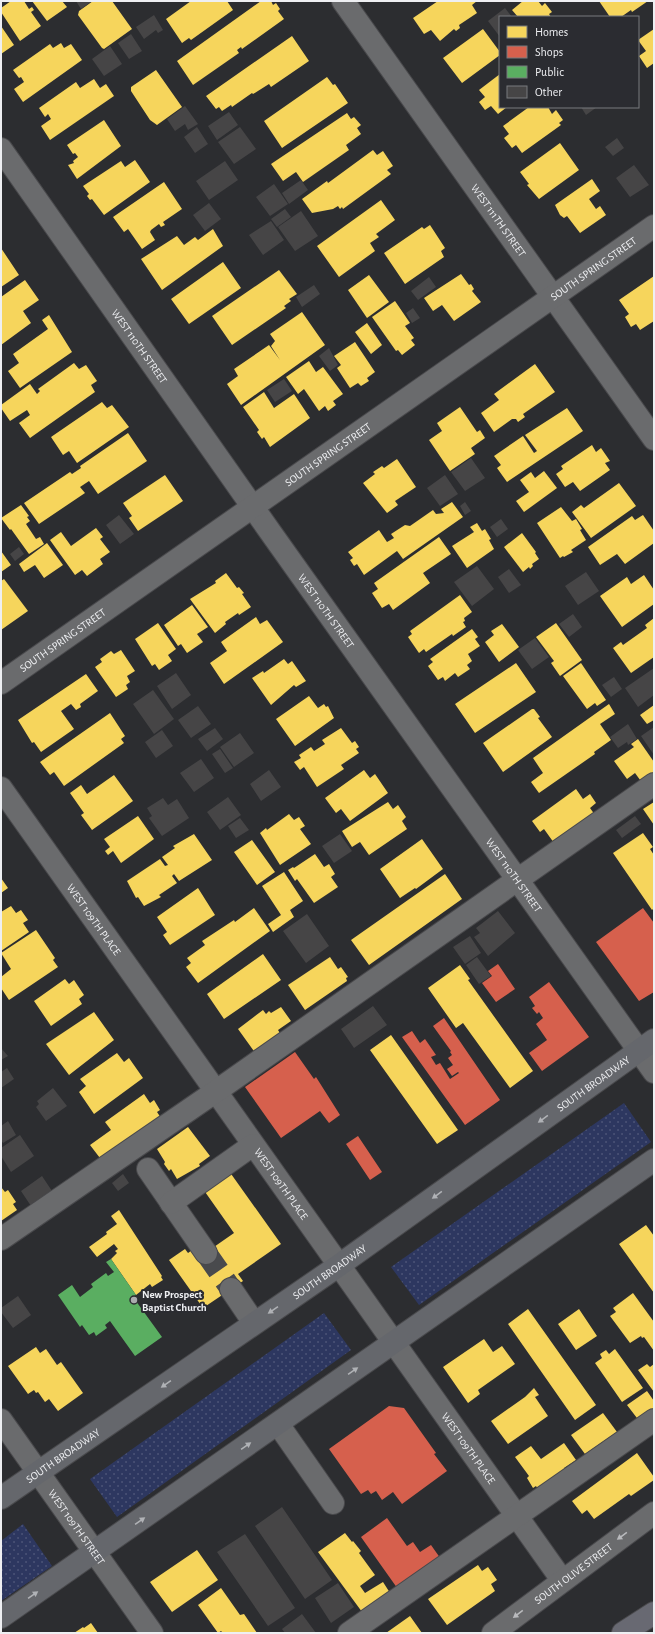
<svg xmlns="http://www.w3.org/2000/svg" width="655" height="1634" font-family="'Alegreya Sans',sans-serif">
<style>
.grass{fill:url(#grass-dots)}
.homes{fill:#f6d55c}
.shops{fill:#d6604d}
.public{fill:#5aae61}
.building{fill:#464546}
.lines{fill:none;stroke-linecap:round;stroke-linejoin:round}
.minor-tunnel{stroke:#494a4d;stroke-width:22;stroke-dasharray:22 11;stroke-linecap:butt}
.minor-casing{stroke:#49494c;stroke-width:24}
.major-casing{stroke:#49494c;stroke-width:24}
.highway-casing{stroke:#49494c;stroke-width:24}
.minor{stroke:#6a6b6d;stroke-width:22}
.major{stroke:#65676c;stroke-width:22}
.highway{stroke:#686972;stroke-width:22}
.oneway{fill:#b0b2b6}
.oneway2{fill:#b9babd}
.poi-dot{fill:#aaabae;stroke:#2b2c31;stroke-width:1.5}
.labels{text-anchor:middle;stroke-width:4;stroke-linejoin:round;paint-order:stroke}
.street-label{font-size:11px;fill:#eeeff2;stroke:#2b2c31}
.poi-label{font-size:11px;font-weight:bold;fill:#eeeff2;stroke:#2b2c31;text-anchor:start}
</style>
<defs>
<pattern id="grass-dots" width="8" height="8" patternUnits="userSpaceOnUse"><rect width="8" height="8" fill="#2d3760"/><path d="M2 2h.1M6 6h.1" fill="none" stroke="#4c5477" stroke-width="1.8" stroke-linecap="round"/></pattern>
</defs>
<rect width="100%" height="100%" fill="#2c2d30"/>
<!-- grass -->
<path class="grass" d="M624 1103 651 1142 419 1305 391 1267Z
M324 1313 351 1350 117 1517 90 1479Z
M23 1524 52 1566 1 1601V1541Z"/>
<!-- homes -->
<path class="homes" d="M11 1H24L29 9 32 7 34 10 31 12 41 26 20 41 1 12V8Z
M32 1H62L67 7 47 21Z
M93 1H112L132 29 104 49 102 48 78 15 79 11Z
M191 1H227L233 10 191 40 189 38 182 43 166 19Z
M261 1H271L273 5 276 3 280 9 278 11 284 19 242 49 241 47 237 50 239 53 193 85 177 61Z
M438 1H477L472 5 477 13 459 25 460 28 456 31 454 29 440 41 431 30 424 34 413 18Z
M523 1H538L542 6 545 3 552 12 549 14 551 17H518L512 10Z
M599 1H648L632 12 631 10 621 17H610Z
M1 26 14 45 1 54Z
M483 29 500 52V55L462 83 443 58Z
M654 29V63L647 68 639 56 646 51 638 40Z
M292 36 309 61 271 87 269 84 253 94 252 93 232 107 231 105 222 111 219 107 216 109 206 96Z
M61 43 64 48 71 44 82 60 23 102 14 89 24 82 21 77 19 78 13 70 50 44 53 48Z
M156 70 182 107 157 125 150 120 131 91V87Z
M500 74V107H507L498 114 491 106 485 110 479 102 485 97 479 90Z
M327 77 333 85 335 84 348 103 282 148 264 121Z
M94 79 100 88 106 84 114 96 50 140 41 126 51 119 48 114 45 117 39 108 76 82 80 88Z
M529 107H548L552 114 556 110 563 120 559 123 561 125 522 153 516 145 512 148 504 138 509 134 503 126Z
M347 113 351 119 354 117 361 125 357 128 361 134 346 145 349 150 303 182 296 172 283 181 271 164Z
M104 120 121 146 77 179 68 165 74 163 73 161 78 157 75 153 73 154 67 145Z
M560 143 579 170 539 199 527 185 529 184 520 172Z
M373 150 377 155 383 151 393 166 387 170 391 174 343 209 342 207 340 209 338 206 333 209 312 213 302 199 327 181 328 183Z
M135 160 150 182 104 215 92 199 90 200 87 196 89 194 83 186 121 161 125 167Z
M592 179 600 191 589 199 596 209 600 206 606 215 580 233 567 216 564 218 560 215 555 205Z
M164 182 182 209 163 222 165 225 161 227 159 224 151 230 150 232 155 240 142 249 128 229 124 232 113 217Z
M381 200 395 220 376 234 379 237 370 243 375 251 339 277 317 246Z
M430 225 445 248 441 251 444 257 405 284 384 253 422 227 424 229Z
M213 229 223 246 162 290 141 259 177 236 184 245 195 237 198 240Z
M1 248 19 275 1 287Z
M223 262 241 288 189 324 171 299Z
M279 270 297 294 289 299 291 301 284 306 286 308 232 345 212 316Z
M461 274 469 285 471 284 474 289 472 291 481 302 454 321 442 305 433 311 424 298Z
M369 275 389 302 367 318 348 290Z
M654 276V321L640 330 636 324 631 327 625 317 629 314 619 300Z
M25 280 39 300 23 311 31 323 1 345V297Z
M395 301 410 323 405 326 414 338 411 340 415 345 402 355 398 350 396 351 372 317Z
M302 312 325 345 241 405 227 384 238 376 234 369 269 345 280 360 271 346 275 341 270 334Z
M49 315 72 352 20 388 8 371 19 363 13 354 48 329 42 320Z
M367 323 382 345 371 354 355 332Z
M355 342 375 372 367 378 369 381 361 386 358 383 350 388 337 368 341 365 334 356Z
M309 361 316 372 323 367 343 394 333 401 336 405 328 411 325 406 319 411 304 389 298 394 286 377Z
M74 363 79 369 86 365 97 381 91 385 95 392 30 438 19 423 30 415 27 410 10 421 1 408V405L30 384 37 394 40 391 38 389Z
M535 364 555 392 523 414 525 417 518 422 516 419H512L494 432 481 413 499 400 494 394Z
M264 392 274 408 294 394 310 418 270 447 264 437 262 439 257 432 259 430 243 407Z
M102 402 107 408 112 405 129 427 77 463 69 451 63 455 51 437Z
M460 407 477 432 480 430 485 438 471 448 475 454 450 471 429 440 442 431 437 423Z
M567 408 583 431 507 482 497 468 501 465 494 456 523 436 534 453 537 451 525 435Z
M128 433 147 461 98 494 89 481 80 487 85 493 39 524 24 503 70 472 72 474 81 468 80 466Z
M592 445 596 452 601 448 610 461 605 463 610 470 580 491 573 482 565 487 556 474 563 469 561 466Z
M397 459 416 487 395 501 398 505 387 513 363 483 375 474 373 472 382 466 384 468Z
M544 471 557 488 524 512 516 501 529 492 520 480 531 472 535 478Z
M165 475 183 501 138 531 129 518 132 516 123 503Z
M619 483 636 506 591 538 572 512 581 505 584 508Z
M452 502 463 517 403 559 397 551 364 575 357 564 354 566 350 560 353 558 348 552 379 530 387 542 394 538 391 534 405 525 410 526 433 510 436 514 444 513 441 509Z
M21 505 29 516 27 517 30 521 26 524 36 539 40 537 44 544 29 554 11 529 10 530 1 518Z
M561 507 572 521 576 519 582 529 580 530 586 540 571 550 573 552 564 557 563 556 560 558 537 523Z
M643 515 654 531V543L625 564 617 554 600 565 588 547 632 516 635 520Z
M477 523 482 531 485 529 491 539 489 540 494 549 467 568 452 546 474 532 470 527Z
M96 528 103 537 100 539 110 552 100 559 103 564 87 576 82 570 75 575 50 540 61 532 71 546Z
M522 533 536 552 535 553 539 559 532 564 533 566 530 569 529 567 523 572 504 547Z
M439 537 451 554 423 573 430 583 393 610 389 604 382 608 372 593 378 589 374 583Z
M47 543 63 565 44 578 35 565 24 572 19 564Z
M1 551 11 565 1 572Z
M226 573 237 588 239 587 244 593 242 594 251 607 239 615 238 613 225 622 226 624 215 633 190 599 216 583 215 581Z
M644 575 654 590V604L622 627 600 596 627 577 631 584Z
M4 579 28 611 1 630V581Z
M460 595 472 612 464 618 465 621 463 622 466 627 453 636 452 634 426 652 424 649 419 653 408 637 412 634 410 631Z
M192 605 208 627 197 634 203 642 187 653 181 644 178 646 164 625Z
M256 617 260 624 267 620 283 642 224 684 210 663 227 651 221 642Z
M654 618V657L631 673 613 648 621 642 623 645 647 628 645 625Z
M158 623 176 649 168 655 172 661 159 670 155 664 152 666 135 639Z
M556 623 582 660 560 676 551 663 554 661 536 637Z
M502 624 519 647 499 662 485 642 494 635 491 631Z
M472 629 478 637 475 639 480 646 468 654 472 661 467 665 470 669 458 677 455 673 445 681 443 677 438 680 428 666 433 662 430 659Z
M121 650 135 671 127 676 130 682 126 685 128 689 116 697 95 667 102 662 100 659 111 651 114 654Z
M284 659 288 664 292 661 306 681 296 687 294 685 271 705 252 678 263 671 264 673Z
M516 663 536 692 475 733 455 704Z
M581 663 606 700 597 706 595 703 587 709 563 676Z
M86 674 98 691 80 704 81 707 76 710 71 704 61 711 74 729 41 752 34 742 32 743 18 720Z
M309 696 318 708 324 704 326 707 328 706 334 718 295 746 276 719Z
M609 704 615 714 600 724 611 740 594 752 595 754 539 793 531 782 543 773 533 758Z
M654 705V720L647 724 640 715Z
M532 709H534L540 717 538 718 552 737 503 772 483 743Z
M110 713 125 736 121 739 124 743 64 786 54 772 50 775 40 762Z
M341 728 352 743 355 741 359 747 356 749 359 753 341 765 344 769 317 787 304 767 300 770 294 762 301 758 299 755 311 747 314 751 325 744 322 740Z
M638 739 654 762V776L643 784 635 773 627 779 614 761 634 747 631 744Z
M364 770 370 778 375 774 388 793 350 821 341 809 336 813 325 798Z
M114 775 133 801 92 830 81 815 84 813 70 793 81 785 87 794Z
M576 789 583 799 590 794 596 803 590 808 595 815 554 843 544 829 540 832 532 821Z
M388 802 393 809 398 805 406 817 402 821 407 829 369 855 360 842 352 847 342 831Z
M654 802V825L643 809Z
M289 814 294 820 299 817 305 826 300 829 311 844 280 865 260 833 266 828 267 830Z
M138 816 154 839 121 863 113 851 108 855 105 851 110 847 104 839Z
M643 833 653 847 650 849 654 855V908L652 910 613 853Z
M194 834 212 860 179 881 174 874 172 876 177 883 159 895 161 897 144 906 138 897 136 898 127 881 160 859 165 866 168 865 162 857 175 848 173 846Z
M422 839 443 869 416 889 415 888 400 898 380 869Z
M252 840 275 872 257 885 234 852Z
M315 854 324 867 329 864 335 874 331 877 338 887 314 903 297 879 295 881 288 870 293 867 294 868Z
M284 872 303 901 290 910 294 917 273 932 268 924 281 915 262 886Z
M445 874 462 899 369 965 351 940Z
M1 878 8 888 1 893Z
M198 888 215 915 170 945 163 935 167 932 157 917Z
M11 906 16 913 21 910 28 920 23 923 29 932 1 951V912Z
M254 908 270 931 198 983 186 967 191 963 187 958 205 945 202 941 234 920 235 922Z
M36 930 55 958 53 960 58 967 9 1000 1 988V977L11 969 1 953Z
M263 954 281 980 224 1019 207 994Z
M330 957 338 969 341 967 348 977 346 978 347 981 305 1010 288 985Z
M460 965 470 979 468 980 533 1071 510 1088 463 1023 456 1028 428 988Z
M65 979 69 984 74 980 84 995 79 999 82 1004 51 1026 34 1001Z
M281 1007 291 1021 278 1030 281 1035 256 1054 238 1029 263 1010 266 1014 269 1011 271 1013Z
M94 1012 114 1040 69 1075 46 1044Z
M391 1035 458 1130 437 1144 370 1050Z
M117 1053 124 1062 129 1058 143 1078 94 1114 79 1092 86 1086 80 1079Z
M144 1094 150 1103 154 1100 160 1110 157 1112 163 1121 103 1162 90 1145 111 1130 105 1122Z
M188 1127 210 1156 199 1164 200 1166 177 1179 171 1169 169 1171 164 1164 165 1162 157 1149Z
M229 1171 281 1244 238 1274 243 1281 203 1308 169 1260 185 1249 188 1253 195 1248 201 1256 234 1233 203 1189Z
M1 1187 5 1192 8 1190 16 1202 13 1204 17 1210 1 1221Z
M119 1210 162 1276 161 1277 163 1280 152 1287 150 1284 136 1295 111 1259 117 1253 115 1251 118 1249 114 1244 97 1257 89 1247 107 1234 106 1232 117 1224 111 1216Z
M646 1225 654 1236V1293L619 1244Z
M633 1293 654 1322V1351L644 1337 642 1338 641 1336 630 1343 610 1316 616 1312 613 1308Z
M528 1309 596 1405 575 1420 508 1324Z
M579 1309 597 1336 576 1350 558 1324Z
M484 1339 493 1352 502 1346 515 1364 478 1390 480 1394 468 1403 443 1367Z
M36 1347 40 1353 46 1349 57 1365 61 1362 83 1393 58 1411 49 1399 45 1402 38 1392 36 1393 34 1390 28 1394 8 1366Z
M615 1349 643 1388 622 1402 595 1363 602 1358 600 1354 606 1350 609 1354Z
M647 1364 650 1367 654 1364V1392L638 1370Z
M534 1388 539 1395 535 1397 548 1416 508 1444 491 1421 525 1397Z
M647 1391 654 1401V1412L640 1422 627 1405Z
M603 1413 617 1432 585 1454 571 1435Z
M564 1443 576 1460 564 1468 567 1471 539 1491 536 1486 533 1488 527 1478 529 1476 515 1457 531 1446 541 1459Z
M637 1453 654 1477V1480L631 1496 629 1494 594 1519 587 1510 582 1514 572 1501Z
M345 1533 352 1542 353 1541 361 1551 359 1553 375 1575 360 1586 365 1593 383 1582 392 1596 365 1616 318 1552Z
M197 1550 218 1580 172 1612 150 1582Z
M478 1565 482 1571 488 1567 497 1580 491 1584 495 1591 447 1625 428 1599Z
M221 1588 240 1615 244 1614 257 1633H223L221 1631 218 1633 198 1605Z
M410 1616 422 1633H386Z
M91 1623 98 1633H74L83 1627 84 1628Z"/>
<!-- shops -->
<path class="shops" d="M643 908 654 923V992L639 1001 596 942Z
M498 964 515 989 496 1002 482 983 492 976 488 971Z
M549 982 589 1037 542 1071 529 1053 547 1040 536 1024 543 1018 539 1012 537 1014 532 1008 535 1006 529 997Z
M444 1018 500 1100 465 1125 402 1037 412 1031 420 1043 425 1039 436 1055 431 1057 436 1065 440 1063 450 1079 459 1073 458 1072 452 1076 447 1069 453 1065 448 1058 452 1055 450 1052 451 1051 433 1026Z
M295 1052 314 1079 316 1077 340 1115 329 1123 320 1111 281 1138 245 1087Z
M358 1136 382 1172 370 1180 346 1144Z
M389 1406 404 1408 436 1453 434 1454 447 1471 402 1504 393 1492 382 1500 376 1491 371 1494 368 1490 361 1494 329 1449Z
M387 1518 407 1546 413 1542 420 1552 431 1545 443 1562 400 1592 361 1537Z"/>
<!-- public -->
<path class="public" d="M111 1259 136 1295 133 1297 162 1337 135 1356 110 1321 105 1325 107 1328 96 1336 94 1332 89 1335 82 1325 80 1327 58 1295 72 1285 80 1297 93 1287 91 1284 106 1273 108 1276 114 1272 106 1262Z"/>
<!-- building -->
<path class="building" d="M76 1H92L81 9Z
M505 8 512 17H500V37L488 21Z
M154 15 163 30 158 33 156 30 144 39 136 27Z
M131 34 142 51 129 59 118 43Z
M110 46 122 64 104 76 92 59Z
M185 106 198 124 188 130 185 124 175 131 167 119Z
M581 107H597L586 115Z
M229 112 238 125 217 140 208 126Z
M197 127 208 144 195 153 184 137Z
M240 127 256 149 234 164 218 142Z
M617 138 624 148 613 156 605 147Z
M225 161 238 180 209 200 196 181Z
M634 165 649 185 630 197 616 178Z
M301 180 308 190 289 204 282 193Z
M274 184 288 204 270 216 256 197Z
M209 203 221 219 205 231 193 215Z
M285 209 291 217 277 227 271 219Z
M301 211 318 236 295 251 278 227Z
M271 221 284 240 263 255 249 235Z
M429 277 436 287 418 300 411 291Z
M314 285 320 294 302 307 296 297Z
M413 308 420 318 412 323 406 313Z
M329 348 338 365 330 371 319 356Z
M284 379 292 391 275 402 267 390Z
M471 458 485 478 465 491 451 472Z
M445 475 458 494 440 506 427 488Z
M465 502 471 511 465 515 460 506Z
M119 515 134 534 120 544 106 525Z
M501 519 508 529 497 537 490 527Z
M19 547 24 554 15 561 10 554Z
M477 566 494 589 472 606 454 582Z
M509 569 521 585 509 593 498 577Z
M586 572 599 591 578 605 565 586Z
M573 614 582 627 569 637 559 624Z
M535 638 549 657 532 669 518 650Z
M654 668V695L638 707 625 688Z
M176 673 191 695 172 709 157 686Z
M614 677 622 689 611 697 602 685Z
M153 690 174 719 154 734 133 704Z
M198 706 211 724 191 738 178 720Z
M628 724 637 739 628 745 627 742 618 748 610 737Z
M654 727V755L641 736Z
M215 728 223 739 207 751 198 739Z
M162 730 173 746 156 758 145 742Z
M240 733 254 753 234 767 220 747Z
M220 749 233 768 225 773 212 754Z
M201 759 214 778 194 792 180 773Z
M269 770 281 787 261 801 250 784Z
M228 797 241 815 220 830 207 812Z
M163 798 168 805 177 799 189 818 162 836 149 818 152 816 147 808Z
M635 816 641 824 622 838 616 830Z
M240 818 249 830 236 838 228 826Z
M340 834 352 851 334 863 322 846Z
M498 911 515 933 488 956 474 937 480 933 476 928Z
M307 914 329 946 306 963 283 931Z
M470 936 481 953 465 964 453 947Z
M477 957 491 976 479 984 466 965Z
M373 1006 387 1025 354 1048 341 1029Z
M1 1048 8 1056 1 1060Z
M7 1068 14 1079 1 1088V1072Z
M53 1088 67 1106 46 1121 36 1107 39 1104 37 1101Z
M8 1121 16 1135 3 1143 1 1140V1126Z
M20 1135 34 1156 11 1172 1 1156V1148Z
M123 1174 129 1183 118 1191 112 1183Z
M42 1176 56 1197 35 1212 21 1191Z
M18 1296 31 1315 13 1328 1 1312V1308Z
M282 1507 332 1580 305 1599 255 1526Z
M245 1534 295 1608 268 1626 217 1552Z
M338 1583 354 1607 331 1623 315 1598Z
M302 1614 316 1633H285L282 1629Z"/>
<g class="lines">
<!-- minor-tunnel -->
<path class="minor-tunnel" d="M206 1253 231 1289"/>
<defs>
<g id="minor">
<path id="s1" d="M343 1 654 439"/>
<path id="s2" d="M1 149 271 533 654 1072"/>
<path id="s3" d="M1 683 654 226"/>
<path id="s4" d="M1 788 562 1580"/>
<path d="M148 1169 206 1253"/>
<path d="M171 1203 253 1145"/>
<path d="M1 1239 215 1092 654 784"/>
<path d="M231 1289 254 1323"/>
<path id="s5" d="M1 1420 152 1633"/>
<path d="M278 1424 333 1503"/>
<path d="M349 1633 654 1420"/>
<path id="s6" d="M493 1633 654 1513"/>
</g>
<g id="major">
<path id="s7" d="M1 1498 338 1266 654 1040"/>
<path d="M1 1617 654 1160"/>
</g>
<path id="highway" d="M623 1633 654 1613"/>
</defs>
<!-- minor casing -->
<use href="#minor" class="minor-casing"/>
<!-- major casing -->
<use href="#major" class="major-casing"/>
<!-- highway casing -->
<use href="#highway" class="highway-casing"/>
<!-- minor -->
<use href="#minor" class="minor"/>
<!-- major -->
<use href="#major" class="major"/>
<!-- highway -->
<use href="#highway" class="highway"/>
</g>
<!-- one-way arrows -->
<defs><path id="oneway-solid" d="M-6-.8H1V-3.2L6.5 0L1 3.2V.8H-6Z"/></defs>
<g class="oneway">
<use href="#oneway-solid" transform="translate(543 1119) rotate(144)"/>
<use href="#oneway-solid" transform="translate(437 1195) rotate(144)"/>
<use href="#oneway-solid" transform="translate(273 1310) rotate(146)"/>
<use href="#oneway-solid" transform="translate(353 1371) rotate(-35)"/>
<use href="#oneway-solid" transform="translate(166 1384) rotate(145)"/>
<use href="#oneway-solid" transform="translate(246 1446) rotate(-35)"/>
<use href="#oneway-solid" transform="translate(140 1521) rotate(-35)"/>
<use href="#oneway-solid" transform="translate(33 1595) rotate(-35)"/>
</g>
<g class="oneway2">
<use href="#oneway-solid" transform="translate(622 1536) rotate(144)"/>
<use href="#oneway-solid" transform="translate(518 1614) rotate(143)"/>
</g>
<!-- markers -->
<circle class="poi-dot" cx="134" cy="1300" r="4"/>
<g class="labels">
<!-- street labels -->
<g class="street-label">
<text dy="4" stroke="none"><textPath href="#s1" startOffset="269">WEST 111TH STREET</textPath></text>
<text dy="4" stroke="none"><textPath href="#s3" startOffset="723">SOUTH SPRING STREET</textPath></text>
<text dy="4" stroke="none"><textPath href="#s2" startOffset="241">WEST 110TH STREET</textPath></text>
<text dy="4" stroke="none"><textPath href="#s3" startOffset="399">SOUTH SPRING STREET</textPath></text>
<text dy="4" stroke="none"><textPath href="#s2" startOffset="565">WEST 110TH STREET</textPath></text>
<text dy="4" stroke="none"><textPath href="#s3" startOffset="75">SOUTH SPRING STREET</textPath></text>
<text dy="4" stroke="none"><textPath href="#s2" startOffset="889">WEST 110TH STREET</textPath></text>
<text dy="4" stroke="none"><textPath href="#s4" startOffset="161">WEST 109TH PLACE</textPath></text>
<text dy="4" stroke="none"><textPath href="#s7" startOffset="723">SOUTH BROADWAY</textPath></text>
<text dy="4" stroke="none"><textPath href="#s4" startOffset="485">WEST 109TH PLACE</textPath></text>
<text dy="4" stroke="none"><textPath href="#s7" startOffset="399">SOUTH BROADWAY</textPath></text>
<text dy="4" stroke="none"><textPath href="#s4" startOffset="809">WEST 109TH PLACE</textPath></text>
<text dy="4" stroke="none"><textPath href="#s7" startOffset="75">SOUTH BROADWAY</textPath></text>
<text dy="4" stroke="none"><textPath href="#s5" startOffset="131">WEST 109TH STREET</textPath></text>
<text dy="4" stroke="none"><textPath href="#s6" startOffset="100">SOUTH OLIVE STREET</textPath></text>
</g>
<!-- poi labels -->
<g class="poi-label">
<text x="142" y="1298">New Prospect<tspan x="142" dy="13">Baptist Church</tspan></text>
</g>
</g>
<!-- border -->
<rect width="655" height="1634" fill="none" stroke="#eeeff2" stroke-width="4"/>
<!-- legend -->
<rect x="499" y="16" width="140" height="92" fill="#2b2c31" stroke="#797a7e"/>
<rect x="507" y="26" width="20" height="12" fill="#f6d55c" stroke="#797a7e"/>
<text x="535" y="36" font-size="12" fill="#eeeff2">Homes</text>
<rect x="507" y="46" width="20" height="12" fill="#d6604d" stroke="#797a7e"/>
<text x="535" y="56" font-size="12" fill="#eeeff2">Shops</text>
<rect x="507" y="66" width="20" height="12" fill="#5aae61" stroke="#797a7e"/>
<text x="535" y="76" font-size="12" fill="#eeeff2">Public</text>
<rect x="507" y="86" width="20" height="12" fill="#464546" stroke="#797a7e"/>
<text x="535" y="96" font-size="12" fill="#eeeff2">Other</text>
</svg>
